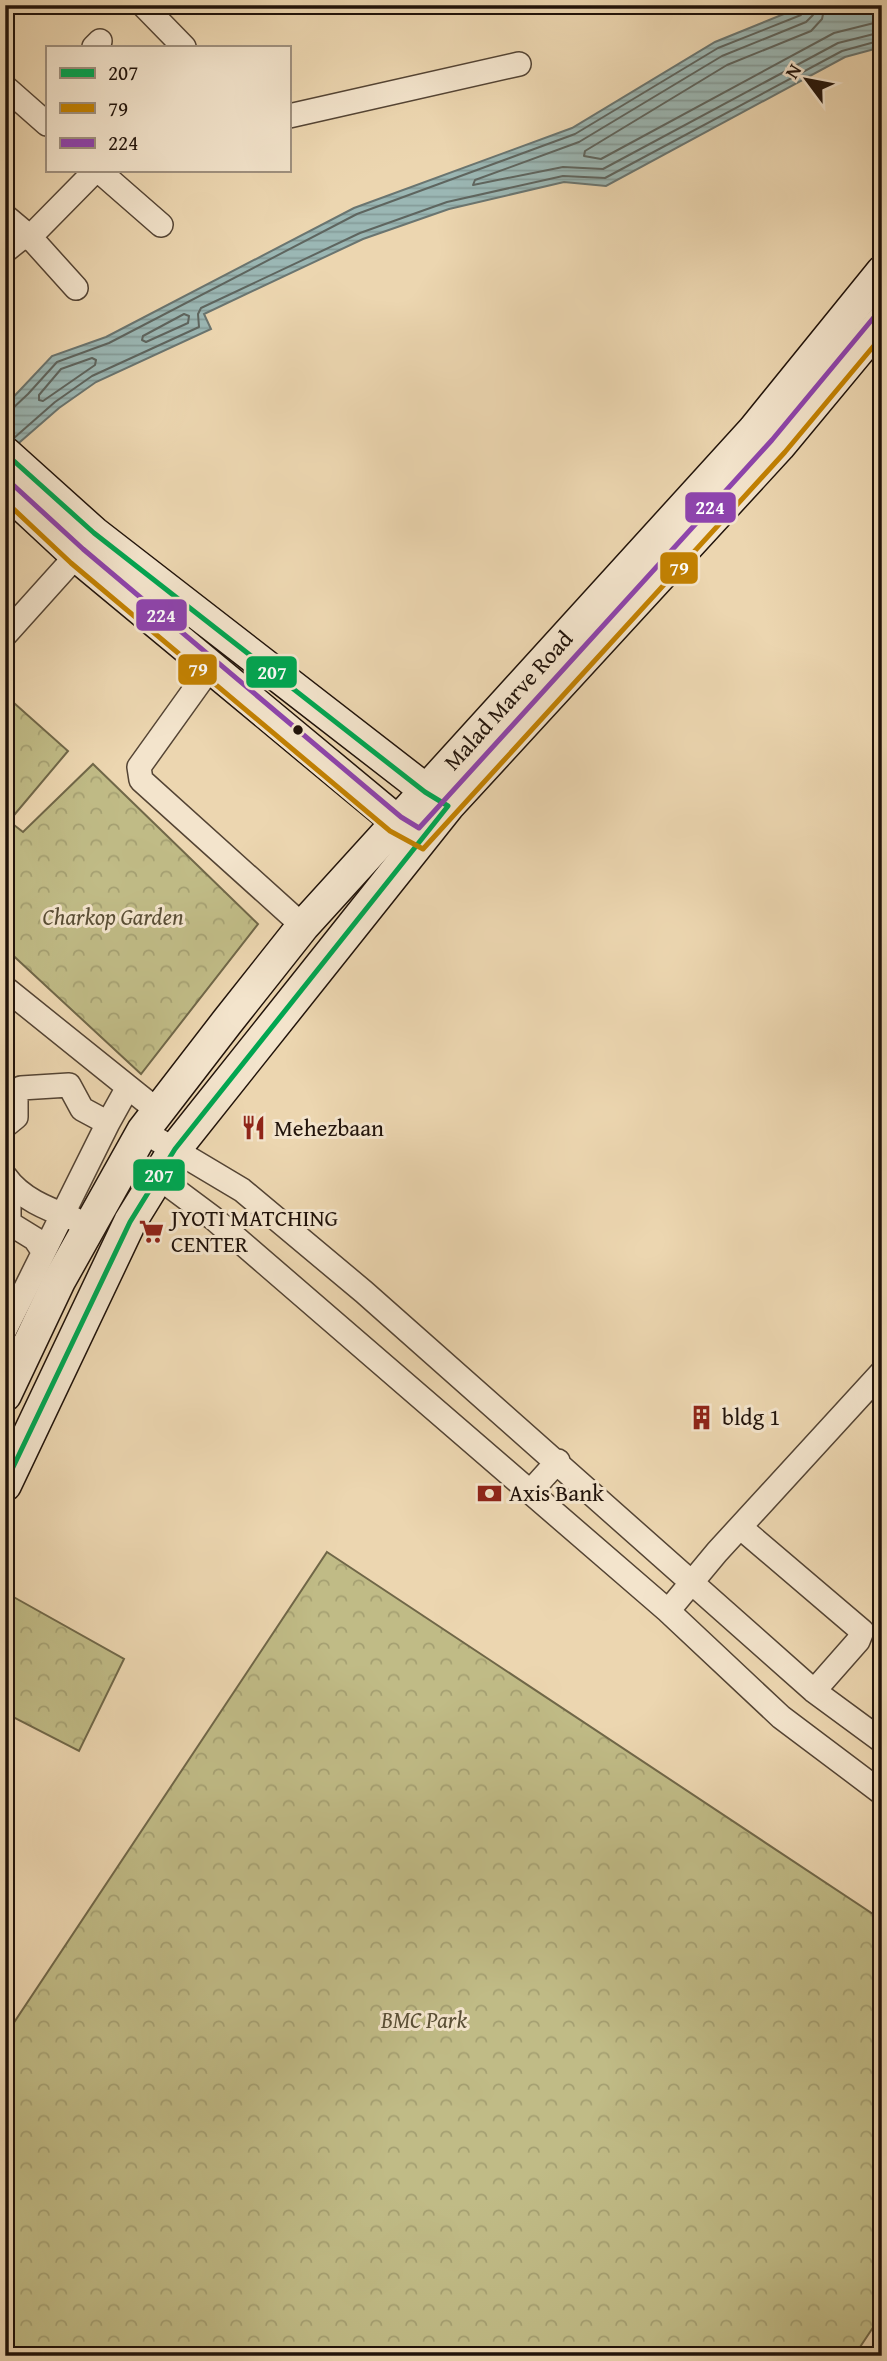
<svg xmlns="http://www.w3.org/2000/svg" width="887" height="2361" font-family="'Gentium Book Plus',serif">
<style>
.park{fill:url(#park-crowns);stroke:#706748;stroke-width:2}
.water{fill:url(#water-rules);stroke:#6a7570;stroke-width:2}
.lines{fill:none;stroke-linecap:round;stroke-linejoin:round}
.shore{stroke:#5e655f;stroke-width:2}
.minor-casing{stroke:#544434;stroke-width:26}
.secondary-casing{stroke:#21130a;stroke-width:35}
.minor{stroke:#f3e4cc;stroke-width:23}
.secondary{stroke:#f3e4cc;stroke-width:32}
.bus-1-casing{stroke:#f3e4cc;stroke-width:10}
.bus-2-casing{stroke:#f3e4cc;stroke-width:10}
.bus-3-casing{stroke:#f3e4cc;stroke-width:10}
.bus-1{stroke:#00a651;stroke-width:5}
.bus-2{stroke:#c28102;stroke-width:5}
.bus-3{stroke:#8e44ad;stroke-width:5}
.bus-dot{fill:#21130a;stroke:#f3e4cc;stroke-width:2.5}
.labels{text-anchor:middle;stroke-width:6;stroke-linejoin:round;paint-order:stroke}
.street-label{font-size:23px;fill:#21130a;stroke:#f3e4cc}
.park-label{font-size:23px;font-style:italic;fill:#594e35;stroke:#f3e4cc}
.poi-label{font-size:23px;fill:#21130a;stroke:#f3e4cc;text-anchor:start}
.line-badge{stroke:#f3e4cc;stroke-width:2.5}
.badge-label{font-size:19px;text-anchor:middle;font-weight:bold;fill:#fff}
</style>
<defs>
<pattern id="park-crowns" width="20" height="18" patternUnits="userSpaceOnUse" patternTransform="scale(1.75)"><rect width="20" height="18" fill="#c0bb86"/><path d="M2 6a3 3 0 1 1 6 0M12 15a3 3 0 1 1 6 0" fill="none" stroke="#a5a072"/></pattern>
<pattern id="water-rules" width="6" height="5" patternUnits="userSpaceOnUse" patternTransform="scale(1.75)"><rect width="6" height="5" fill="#9bb7b4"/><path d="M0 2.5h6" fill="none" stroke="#859c99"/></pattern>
</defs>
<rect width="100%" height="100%" fill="#ecd6b0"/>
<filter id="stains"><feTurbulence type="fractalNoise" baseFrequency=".00286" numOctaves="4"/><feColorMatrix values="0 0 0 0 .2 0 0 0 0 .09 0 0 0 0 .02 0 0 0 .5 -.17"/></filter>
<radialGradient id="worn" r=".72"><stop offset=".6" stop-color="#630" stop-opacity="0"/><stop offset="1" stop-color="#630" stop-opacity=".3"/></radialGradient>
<!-- park -->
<path class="park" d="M5 695 68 751 15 814 5 805Z
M93 764 258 924 141 1074 5 948V818L23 832Z
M327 1552 882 1920V2314L854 2356H5V2036Z
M10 1595 124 1659 79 1751 5 1713V1604Z"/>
<!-- water -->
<path class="water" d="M806 5H882V47L845 57 606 186 564 182 449 209 363 239 204 314 211 329 96 382 59 408 5 455V406L52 356 106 337 354 208 572 128 715 42Z"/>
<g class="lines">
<!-- shore -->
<path class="shore" d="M814 5 813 15 806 22 722 56 579 142 475 180 473 185 563 167 603 169 838 43 882 32
M825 5 822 19 811 31 727 65 585 151 584 156 601 159 834 33 882 21
M184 314 189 316 188 323 146 342 142 340 143 336Z
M92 358 96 360 95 365 43 401 39 400V395L61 369Z
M5 410 12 409 28 394 57 362 109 343 357 214 575 134 718 48 801 15 805 5
M14 438 55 402 92 376 199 327 198 314 201 308 360 233 447 202 563 176 605 178 842 51 882 40"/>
<defs>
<path id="minor" d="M143 5 184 47
M94 47 100 41
M5 87 47 124
M289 116 519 64
M98 170 161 225
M5 216 30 237 76 288
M5 251 20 239 30 237 96 170
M5 635 85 546
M210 668 139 767 141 780 303 926
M5 988 158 1111
M108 1123 128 1087
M5 1126 16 1117V1093L21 1088 69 1085 82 1109 108 1123 5 1330
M143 1131 242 1190 364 1292 814 1691 882 1741
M126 1161 158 1177 213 1218 668 1611 781 1717 882 1793
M5 1176C21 1199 48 1209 74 1219
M5 1204 9 1208V1223L35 1239 43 1251
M530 1492 558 1461
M740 1527 862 1631 858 1641 814 1691
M668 1611 717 1552 882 1372"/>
<g id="secondary">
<path d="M5 453 94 533 441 802"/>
<path d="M5 489 77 556 412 834"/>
<path id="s1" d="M5 1395 59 1281 143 1131 227 1022 303 926 754 430 882 272"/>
<path d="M5 1485 130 1222 175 1149 448 806 779 446 882 322"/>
</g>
</defs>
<!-- minor casing -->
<use href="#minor" class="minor-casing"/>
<!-- secondary casing -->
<use href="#secondary" class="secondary-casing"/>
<!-- minor -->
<use href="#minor" class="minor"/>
<!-- secondary -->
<use href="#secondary" class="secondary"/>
<defs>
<path id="bus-1" d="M5 453 94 533 425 792 448 806 175 1149 130 1222 5 1484"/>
<path id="bus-2" d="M5 501 71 563 390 831 423 849 785 452 882 336"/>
<path id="bus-3" d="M11 483 83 549 401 817 419 828 772 440 875 316"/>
</defs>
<!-- bus-1 casing -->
<use href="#bus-1" class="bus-1-casing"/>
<!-- bus-2 casing -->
<use href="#bus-2" class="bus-2-casing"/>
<!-- bus-3 casing -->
<use href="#bus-3" class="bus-3-casing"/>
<!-- bus-1 -->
<use href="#bus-1" class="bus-1"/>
<!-- bus-2 -->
<use href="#bus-2" class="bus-2"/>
<!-- bus-3 -->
<use href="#bus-3" class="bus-3"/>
</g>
<!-- icons -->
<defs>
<symbol id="restaurant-bare" viewBox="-9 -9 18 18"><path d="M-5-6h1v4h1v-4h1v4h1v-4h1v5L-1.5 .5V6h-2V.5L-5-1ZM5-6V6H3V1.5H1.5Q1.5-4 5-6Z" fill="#8f2418" stroke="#f3e4cc" stroke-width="2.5" paint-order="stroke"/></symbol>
<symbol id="supermarket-bare" viewBox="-9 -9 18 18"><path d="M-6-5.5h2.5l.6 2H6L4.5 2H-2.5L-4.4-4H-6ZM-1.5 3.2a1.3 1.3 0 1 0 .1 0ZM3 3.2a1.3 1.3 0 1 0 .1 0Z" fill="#8f2418" stroke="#f3e4cc" stroke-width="2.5" paint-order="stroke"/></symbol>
<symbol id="building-bare" viewBox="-9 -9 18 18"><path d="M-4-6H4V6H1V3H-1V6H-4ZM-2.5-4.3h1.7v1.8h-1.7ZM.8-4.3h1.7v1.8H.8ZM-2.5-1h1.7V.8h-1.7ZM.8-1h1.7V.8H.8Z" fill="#8f2418" stroke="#f3e4cc" stroke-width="2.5" paint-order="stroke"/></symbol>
<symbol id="bank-bare" viewBox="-9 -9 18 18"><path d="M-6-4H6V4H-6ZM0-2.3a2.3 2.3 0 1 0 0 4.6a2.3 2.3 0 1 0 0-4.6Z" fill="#8f2418" stroke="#f3e4cc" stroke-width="2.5" paint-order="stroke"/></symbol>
</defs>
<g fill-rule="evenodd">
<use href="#restaurant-bare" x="236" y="1110" width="35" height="35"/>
<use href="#supermarket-bare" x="134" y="1214" width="35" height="35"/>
<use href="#building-bare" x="684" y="1400" width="35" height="35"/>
<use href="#bank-bare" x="472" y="1476" width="35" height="35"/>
</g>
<!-- markers -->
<circle class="bus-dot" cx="298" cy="730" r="6"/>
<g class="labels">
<!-- street labels -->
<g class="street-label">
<text dy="8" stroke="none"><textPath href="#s1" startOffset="863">Malad Marve Road</textPath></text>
</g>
<!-- park labels -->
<g class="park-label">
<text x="113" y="925">Charkop Garden</text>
<text x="424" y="2028">BMC Park</text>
</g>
<!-- poi labels -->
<g class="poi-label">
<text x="274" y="1136">Mehezbaan</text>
<text x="171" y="1226">JYOTI MATCHING<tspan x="171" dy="26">CENTER</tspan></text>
<text x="722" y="1425">bldg 1</text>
<text x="509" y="1501">Axis Bank</text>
</g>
</g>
<g class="line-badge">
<rect x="684" y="491" width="53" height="33" rx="7" fill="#8e44ad"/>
<rect x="659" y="551" width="40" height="34" rx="7" fill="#c28102"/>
<rect x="135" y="598" width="53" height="34" rx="7" fill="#8e44ad"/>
<rect x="177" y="653" width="41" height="33" rx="7" fill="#c28102"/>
<rect x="245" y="655" width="53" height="34" rx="7" fill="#00a651"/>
<rect x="132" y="1158" width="54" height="34" rx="7" fill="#00a651"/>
</g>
<g class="badge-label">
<text x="710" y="514">224</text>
<text x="679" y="575">79</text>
<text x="161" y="622">224</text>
<text x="198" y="676">79</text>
<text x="272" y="679">207</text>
<text x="159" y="1182">207</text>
</g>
<!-- margin -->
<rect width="887" height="2361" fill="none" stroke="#ecd6b0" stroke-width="28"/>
<rect x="7" y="7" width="873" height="2347" fill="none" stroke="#21130a" stroke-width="3.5"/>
<rect x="14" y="14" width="859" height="2333" fill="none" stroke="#21130a" stroke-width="2"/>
<!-- legend -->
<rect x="46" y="46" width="245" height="126" fill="#f3e4cc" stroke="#9f907e" stroke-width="2"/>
<rect x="60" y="68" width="35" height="10" fill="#00a651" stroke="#9f907e" stroke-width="2"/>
<text x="108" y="80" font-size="21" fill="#21130a">207</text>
<rect x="60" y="103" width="35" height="10" fill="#c28102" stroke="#9f907e" stroke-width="2"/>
<text x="108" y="116" font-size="21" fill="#21130a">79</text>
<rect x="60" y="138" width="35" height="10" fill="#8e44ad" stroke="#9f907e" stroke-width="2"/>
<text x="108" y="150" font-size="21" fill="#21130a">224</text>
<!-- north arrow -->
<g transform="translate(807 80) rotate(302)" stroke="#f3e4cc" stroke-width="5" paint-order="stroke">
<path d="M0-5L12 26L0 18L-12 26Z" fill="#21130a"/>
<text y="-10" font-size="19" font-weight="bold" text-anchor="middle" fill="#21130a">N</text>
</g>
<rect width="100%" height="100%" filter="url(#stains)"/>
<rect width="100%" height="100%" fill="url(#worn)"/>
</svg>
